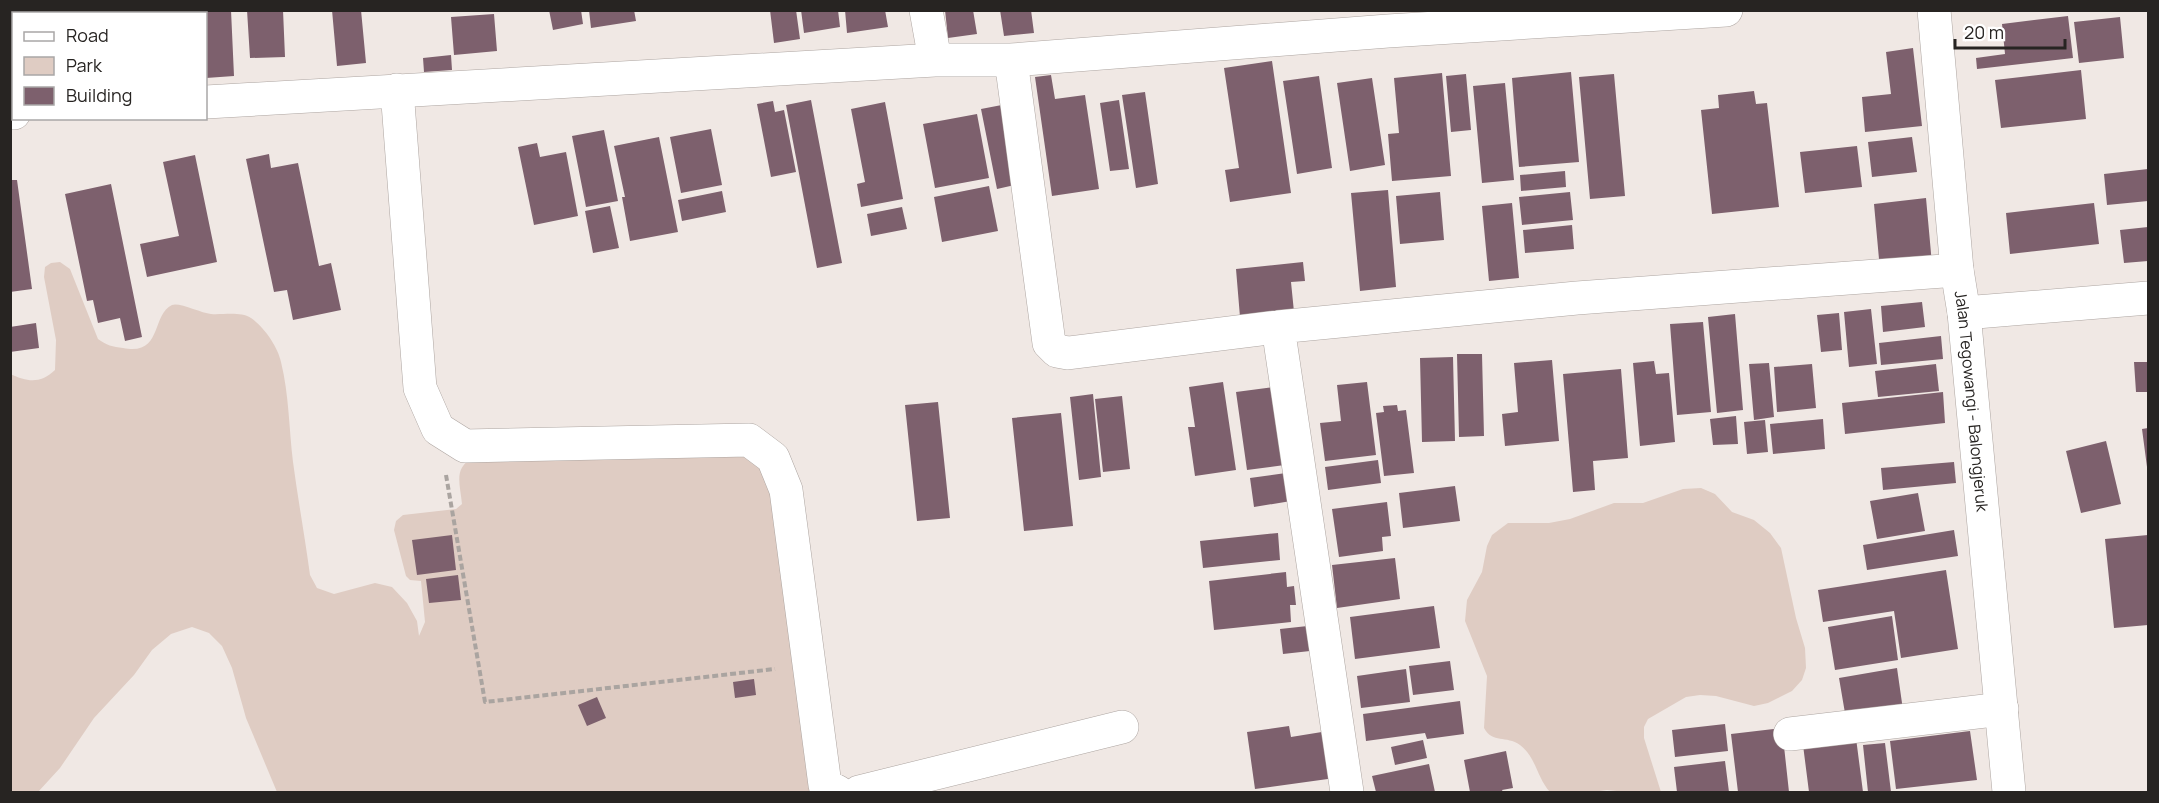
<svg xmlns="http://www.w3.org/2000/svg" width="2159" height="803" font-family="Manrope,sans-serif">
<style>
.green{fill:#dfccc3}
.building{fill:#7d606d}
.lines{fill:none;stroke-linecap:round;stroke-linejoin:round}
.street-casing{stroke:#ada5a1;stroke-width:34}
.secondary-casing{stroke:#ada5a1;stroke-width:34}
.path{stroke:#aaa4a0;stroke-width:4;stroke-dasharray:6 3;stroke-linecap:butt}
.street{stroke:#fff;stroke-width:33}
.secondary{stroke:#fff;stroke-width:33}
.labels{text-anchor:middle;stroke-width:6;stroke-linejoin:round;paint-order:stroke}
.street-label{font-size:16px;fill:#272422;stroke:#fff}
</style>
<rect width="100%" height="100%" fill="#f0e8e4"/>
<!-- green -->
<path class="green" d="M60 262 70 269 98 339C106 345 113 347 123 348 163 356 151 315 172 305 179 302 201 313 211 314 223 315 240 311 251 318 264 327 278 347 281 362 289 394 289 429 293 462 298 500 305 537 310 575L317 588 334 594 375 583 392 587 407 603 417 621 419 636 425 622 421 581 410 580 406 576 394 530 396 521 403 515 456 509 462 504C460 483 453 468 474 457L738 444 766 459 818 792H277L246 718 232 668 222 646 209 633 192 627 171 634 152 650 134 675 94 718 60 768 38 792H11L10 374C28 382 40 384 55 370L56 340 44 277 45 267 51 263Z
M1701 488 1715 494 1732 512 1754 520 1770 533 1781 548 1796 618 1805 648 1806 668 1802 680 1792 691 1768 703 1754 706 1716 696 1700 695 1686 697 1648 719 1644 727V738L1661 792H1626L1607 790 1592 792H1550C1537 778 1536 757 1520 745 1506 735 1493 744 1484 728L1487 676 1465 621 1467 600 1482 572 1487 546 1492 535 1508 523H1549L1570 519 1614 503H1643L1683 489Z"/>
<!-- building -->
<path class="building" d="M10 10H30L31 14H14V67H10Z
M49 10H86V14H49Z
M95 10H134V14H96Z
M145 10H176V14H145Z
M187 10H231L234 76 206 78V14H187Z
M247 10H283L285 57 250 58Z
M332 10H361L366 63 337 66Z
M549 10H581L583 24 553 30Z
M589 10H634L636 21 591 28Z
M770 10H796L800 39 774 43Z
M801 10H838L840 27 804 33Z
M845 10H885L888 27 847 33Z
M945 10H973L977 34 948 38Z
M1000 10H1031L1034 33 1004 36Z
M494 14 497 51 454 55 451 17Z
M2068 16 2073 58 1977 69 1976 58 2005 54 2002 24Z
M2120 17 2124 58 2079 63 2074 22Z
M1913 48 1922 126 1865 132 1862 97 1891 94 1886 52Z
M451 55 452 70 424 72 423 58Z
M1272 61 1291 193 1230 202 1225 170 1239 168 1224 68Z
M2081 70 2086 119 2001 128 1995 80Z
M1571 72 1579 162 1519 167 1512 78Z
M1442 73 1451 176 1392 181 1388 134 1399 133 1394 78Z
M1466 74 1471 130 1451 132 1446 76Z
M1614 74 1625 196 1590 199 1579 77Z
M1051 75 1055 99 1085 95 1099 189 1052 196 1035 77Z
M1319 76 1332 168 1297 174 1283 81Z
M1372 78 1385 165 1350 171 1337 83Z
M1505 83 1514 180 1482 183 1473 86Z
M1754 91 1756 104 1767 103 1779 207 1712 214 1701 110 1719 108 1718 95Z
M1145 92 1158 184 1136 188 1122 95Z
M811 100 842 263 817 268 786 105Z
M1119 100 1129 169 1110 171 1100 103Z
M773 101 775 112 784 110 796 172 771 177 757 104Z
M885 102 903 199 861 207 857 184 865 182 851 109Z
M1007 104 1023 183 997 189 981 109Z
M977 114 989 178 935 188 923 124Z
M711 129 722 185 681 193 670 137Z
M604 130 618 201 586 207 572 136Z
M659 137 678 232 630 241 622 197H625L614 146Z
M1912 137 1917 172 1872 177 1868 142Z
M537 143 540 157 566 152 578 216 534 225 518 147Z
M1857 146 1862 187 1805 193 1800 152Z
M269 154 271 168 298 163 319 266 331 263 341 310 293 320 287 290 274 292 246 159Z
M195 155 217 262 147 277 140 244 179 236 163 162Z
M2148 169V201L2107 205 2104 174Z
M1565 171 1566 187 1521 191 1520 175Z
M10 180H17L32 289 10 292Z
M111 184 142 337 125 341 120 318 98 323 93 300 87 301 65 194Z
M989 186 998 231 942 242 934 197Z
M1388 190 1396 287 1360 291 1351 193Z
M722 191 726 212 682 221 678 200Z
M1440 192 1444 240 1400 244 1396 196Z
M1570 192 1573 220 1522 225 1519 197Z
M1926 198 1932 264 1880 270 1874 204Z
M1512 203 1519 278 1489 281 1482 206Z
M2094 203 2099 244 2010 254 2006 213Z
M610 206 619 248 593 253 585 211Z
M902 207 907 229 871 236 867 214Z
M1572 225 1574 249 1525 253 1523 230Z
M2148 227V261L2124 263 2120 230Z
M1303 262 1305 281 1291 282 1294 312 1240 317 1236 269Z
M1922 302 1925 327 1883 332 1881 306Z
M1871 309 1877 364 1849 367 1844 312Z
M1839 313 1842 350 1821 352 1817 315Z
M1735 314 1743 410 1717 413 1708 317Z
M1703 322 1711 412 1677 415 1670 324Z
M36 323 39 348 10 352V327Z
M1941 336 1943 359 1881 365 1879 343Z
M1457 354H1482L1484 436 1459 437Z
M1453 357 1455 441 1422 442 1420 358Z
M1552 360 1559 441 1505 446 1502 414 1518 412 1514 363Z
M1654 361 1656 374 1669 373 1675 442 1640 446 1633 363Z
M2134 362H2148V392H2136Z
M1769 363 1774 417 1754 420 1749 364Z
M1812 364 1816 408 1777 412 1774 367Z
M1936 364 1939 391 1878 397 1875 371Z
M1621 369 1628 458 1593 461 1595 490 1573 492 1563 374Z
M1223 382 1236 470 1195 476 1188 427H1195L1189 387Z
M1367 382 1376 455 1325 461 1320 423 1341 421 1337 385Z
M1281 386 1292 464 1247 470 1236 392Z
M1943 392 1945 423 1845 434 1842 403Z
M1093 394 1101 477 1079 480 1070 397Z
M1122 396 1130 469 1103 472 1095 399Z
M938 402 950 518 917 521 905 405Z
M1397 405 1398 411 1406 410 1414 473 1384 476 1376 413 1384 412 1383 406Z
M1061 413 1073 526 1024 531 1012 418Z
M1736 416 1738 444 1713 445 1710 419Z
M1823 419 1825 449 1773 454 1770 424Z
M1765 420 1768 452 1747 454 1744 422Z
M2148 428V467H2147L2142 429Z
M2106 441 2121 504 2081 513 2066 451Z
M1378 460 1381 483 1328 490 1325 467Z
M1954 462 1956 483 1883 490 1881 468Z
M1293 472 1297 500 1254 507 1250 478Z
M1455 486 1460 521 1403 528 1399 493Z
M1918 493 1925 531 1877 539 1870 501Z
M1387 502 1391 536 1382 537 1383 551 1339 557 1332 509Z
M1954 530 1958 556 1867 570 1863 545Z
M1278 533 1280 560 1203 568 1200 541Z
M452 535 456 570 417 575 412 540Z
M2148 535V625L2114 628 2105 539Z
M1395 558 1400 599 1337 608 1332 565Z
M1946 570 1958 649 1901 658 1894 611 1823 622 1818 590Z
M1286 572 1287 587 1294 586 1296 605H1290L1291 622 1214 630 1209 581Z
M458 575 461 600 429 603 426 579Z
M1434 606 1440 648 1355 659 1350 617Z
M1892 616 1898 660 1835 670 1828 627Z
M1317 625 1319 650 1283 654 1280 629Z
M1450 661 1454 690 1413 695 1409 666Z
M1897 668 1903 710 1846 719 1839 678Z
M1406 669 1410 702 1361 708 1357 676Z
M754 679 756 695 735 698 733 682Z
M597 697 606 718 587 726 578 705Z
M1460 701 1464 734 1427 739 1425 733 1366 741 1363 714Z
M1725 724 1728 751 1675 757 1672 730Z
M1289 726 1291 737 1328 731 1335 778 1255 789 1247 732Z
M1782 728 1789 792H1738L1731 734Z
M1970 731 1977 780 1896 789 1890 741Z
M1856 738 1863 792H1809L1803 745Z
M1423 740 1427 758 1395 765 1391 747Z
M1885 743 1891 792H1868L1863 745Z
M1506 751 1513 788 1502 790 1503 792H1470L1464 760Z
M1725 761 1729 792H1677L1674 767Z
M1429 764 1435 792H1376L1372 776Z"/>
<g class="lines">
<defs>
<path id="street" d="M926 10 935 60
M1011 60 1049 343 1057 351 1068 353 1278 327 1577 298 1957 270
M397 90 420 388 438 429 465 446 749 440 773 458 786 490 825 785 838 792
M206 102 935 60H1011L1388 31 1726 10
M10 113H14
M1964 313 2148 298
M1278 327 1347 792
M1790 734 2002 709
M859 792 1122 727"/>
<g id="secondary">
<path id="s1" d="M1934 10 1957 270 1964 313 2009 792"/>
</g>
</defs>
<!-- street casing -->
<use href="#street" class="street-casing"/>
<!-- secondary casing -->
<use href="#secondary" class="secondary-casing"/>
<!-- path -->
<path class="path" d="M446 475 485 702 775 669"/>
<!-- street -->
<use href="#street" class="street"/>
<!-- secondary -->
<use href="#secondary" class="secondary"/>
</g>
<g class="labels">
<!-- street labels -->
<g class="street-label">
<text dy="6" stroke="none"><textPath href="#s1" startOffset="393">Jalan Tegowangi - Balongjeruk</textPath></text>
</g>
</g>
<!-- border -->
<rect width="2159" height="803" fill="none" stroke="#272422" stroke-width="24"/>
<!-- legend -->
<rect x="12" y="12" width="195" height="108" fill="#ffffff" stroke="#a9a7a7" stroke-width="1.5"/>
<rect x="24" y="32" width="30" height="9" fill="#ffffff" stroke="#a9a7a7" stroke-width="1.5"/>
<text x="66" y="42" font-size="18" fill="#272422">Road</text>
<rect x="24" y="57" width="30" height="18" fill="#dfccc3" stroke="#a9a7a7" stroke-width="1.5"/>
<text x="66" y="72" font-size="18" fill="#272422">Park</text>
<rect x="24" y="87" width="30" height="18" fill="#7d606d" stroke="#a9a7a7" stroke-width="1.5"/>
<text x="66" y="102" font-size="18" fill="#272422">Building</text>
<!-- scale -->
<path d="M1955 39v9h110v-9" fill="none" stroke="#272422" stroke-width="3"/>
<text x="1964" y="39" font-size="18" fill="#272422" stroke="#ffffff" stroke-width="4.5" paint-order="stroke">20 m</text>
</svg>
